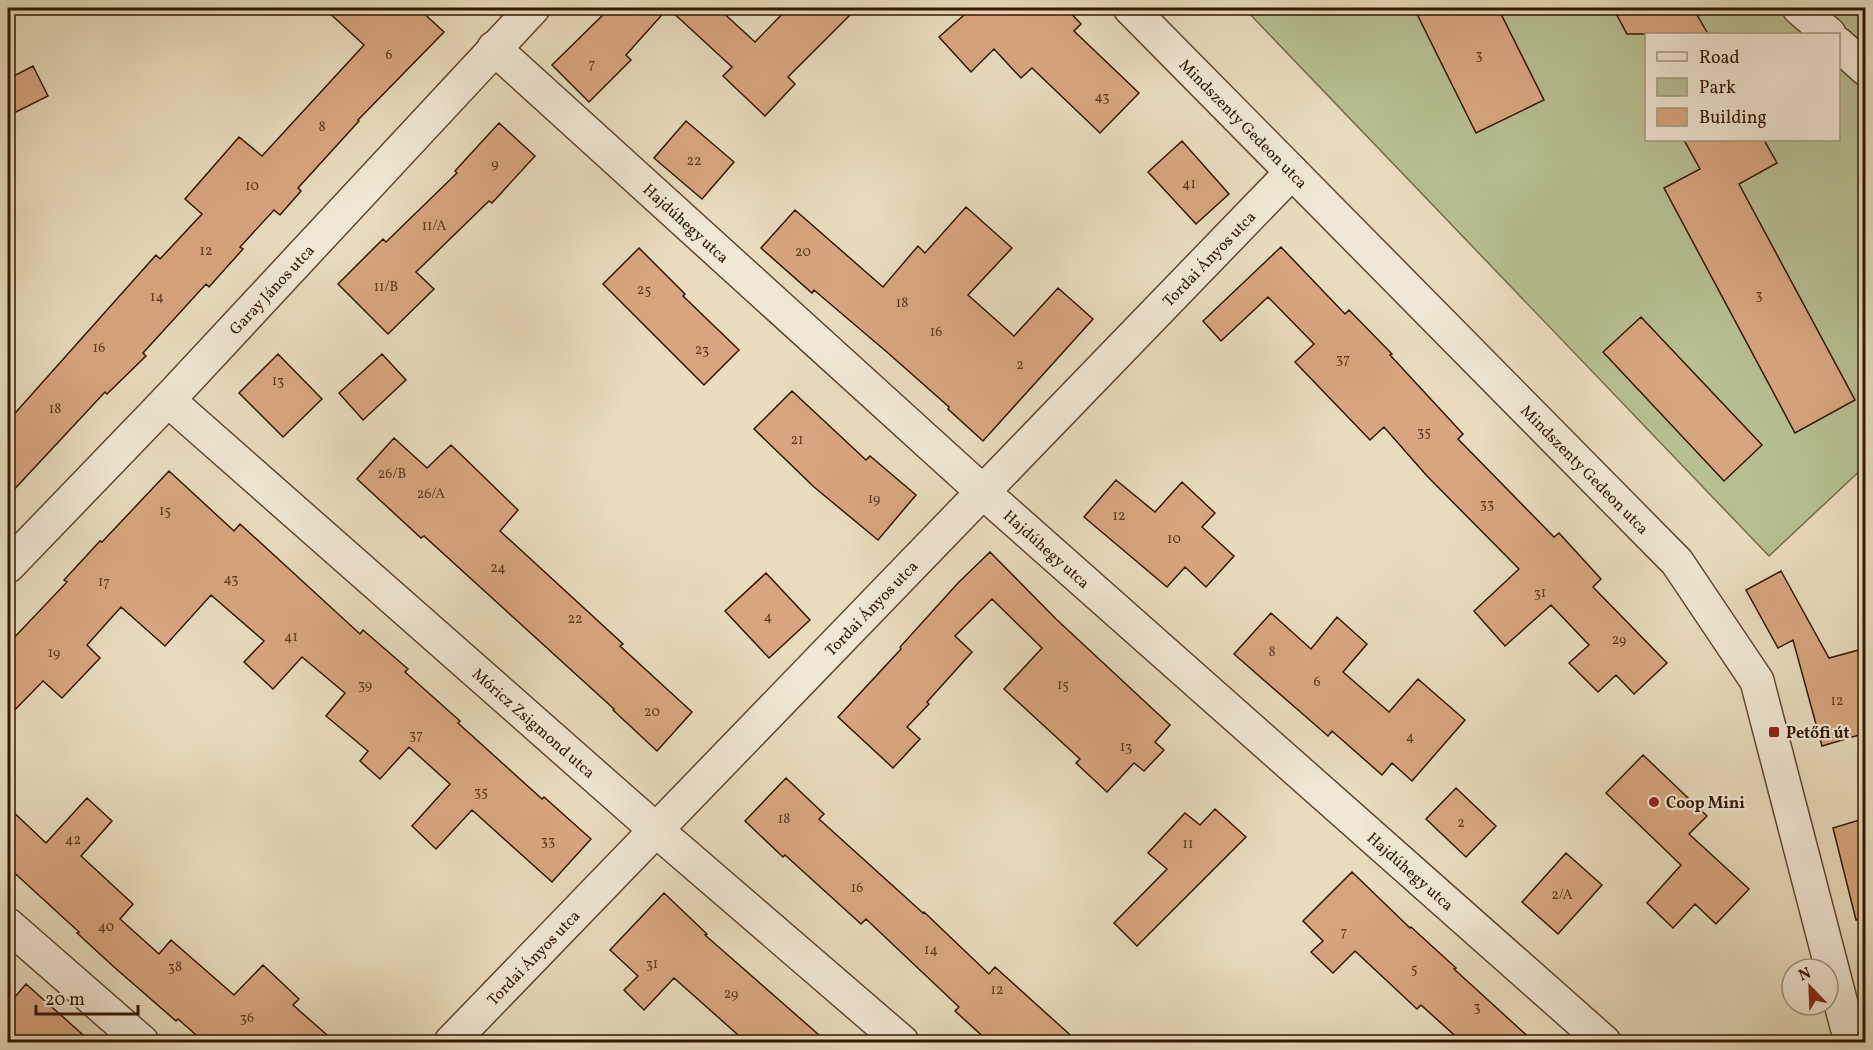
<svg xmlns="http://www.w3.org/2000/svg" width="1873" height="1050" font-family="Vollkorn,serif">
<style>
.green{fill:#b6c091;stroke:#746c48;stroke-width:1.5;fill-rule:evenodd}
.building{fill:#d7a680;stroke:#331700;stroke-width:1.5}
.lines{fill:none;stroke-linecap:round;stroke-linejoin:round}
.minor-casing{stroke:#60482f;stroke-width:36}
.minor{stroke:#f0e8d4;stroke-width:33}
.poi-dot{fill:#8f2418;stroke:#f0e8d4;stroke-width:2}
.labels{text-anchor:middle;stroke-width:4.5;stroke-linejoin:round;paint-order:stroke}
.number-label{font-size:14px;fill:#5c3b20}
.street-label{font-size:16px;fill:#331700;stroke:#f0e8d4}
.poi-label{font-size:16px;font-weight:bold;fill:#331700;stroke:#f0e8d4;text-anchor:start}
</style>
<rect width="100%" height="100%" fill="#e8dcbd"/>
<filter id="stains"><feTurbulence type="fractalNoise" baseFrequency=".00333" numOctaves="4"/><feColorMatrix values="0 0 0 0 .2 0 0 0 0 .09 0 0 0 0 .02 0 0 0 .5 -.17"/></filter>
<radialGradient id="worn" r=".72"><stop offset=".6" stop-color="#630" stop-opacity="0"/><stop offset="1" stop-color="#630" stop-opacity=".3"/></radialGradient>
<!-- green -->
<path class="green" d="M1244 8H1865V466L1769 556ZM1646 34H1838V140H1646Z"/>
<!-- building -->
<path class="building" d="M324 8H418L444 32 358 120 359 121 298 188 301 191 280 215 274 210 240 247 243 249 209 287 206 284 143 353 146 356 107 394 105 392 8 496V421L156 255 160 259 202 214 185 199 239 137 262 156 364 45Z
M610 8H718L755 42 788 8H857L788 77 795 84 765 116 723 76 732 67 668 8 626 55 631 60 589 102 552 65Z
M972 8H1066L1081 24 1074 31 1139 93 1100 133 1032 68 1021 78 994 49 971 72 939 37Z
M1414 8H1498L1544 100 1476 133Z
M1613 8H1693L1708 34H1627Z
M33 66 48 96 8 116V79Z
M686 121 734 162 702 199 654 158Z
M499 123 535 156 492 203 489 201 416 272 434 289 388 334 338 284 383 239 386 242 457 173 455 171Z
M1684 140H1764L1777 163 1739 184 1855 400 1795 433 1664 188 1700 169Z
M1182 141 1229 194 1196 224 1148 172Z
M966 207 1012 248 968 295 1014 336 1058 288 1093 319 983 441 948 409 949 407 888 353 814 290 812 293 761 248 795 210 883 287 918 246 925 253Z
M1281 247 1345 314 1349 310 1392 354 1390 355 1463 434 1458 439 1554 537 1559 533 1601 579 1593 587 1667 663 1634 694 1616 675 1598 692 1569 663 1589 645 1551 605 1505 646 1474 611 1519 569 1427 476 1384 427 1370 440 1295 362 1314 344 1268 297 1221 341 1203 321Z
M639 248 685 294 683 296 739 350 704 385 603 284Z
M1641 317 1762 445 1724 481 1603 352Z
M278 354 322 399 283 437 239 393Z
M382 354 406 380 363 420 339 393Z
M792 391 866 460 870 456 916 495 878 540 814 487 754 429Z
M394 438 427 468 451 445 518 510 500 531 623 644 620 646 692 712 657 751 613 710 614 709 424 536 421 538 357 479Z
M169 471 234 531 240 524 360 634 363 630 408 669 405 672 460 721 458 723 542 799 544 797 591 839 552 882 472 810 436 849 412 826 450 784 409 747 380 779 360 761 368 751 326 716 345 693 302 657 273 689 244 662 264 641 211 595 165 646 121 607 87 645 100 658 62 698 43 681 8 717V644L67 582 64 580 100 541 102 542Z
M1116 480 1155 512 1182 482 1215 513 1202 527 1234 556 1206 587 1185 567 1167 587 1084 517Z
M990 552 1056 619 1170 725 1155 742 1164 750 1144 771 1134 763 1107 792 1076 763 1080 759 1004 689 1042 648 992 599 955 636 972 652 927 702 929 704 907 727 920 739 893 768 838 717 901 649 900 647 958 583Z
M1781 571 1829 658 1866 648V733L1822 746 1793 640 1778 648 1746 590Z
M766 573 810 620 769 658 725 611Z
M1271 613 1311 649 1337 617 1367 644 1343 672 1389 712 1418 679 1465 720 1412 781 1392 763 1382 775 1332 731 1328 736 1234 654Z
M1643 755 1707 816 1689 834 1749 889 1716 924 1695 904 1673 928 1647 903 1681 865 1606 793Z
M786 778 824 814 819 819 923 913 924 912 989 974 995 967 1078 1042H989L955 1011 959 1007 866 919 861 924 785 855 783 857 745 821Z
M1456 788 1496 826 1466 857 1426 819Z
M87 798 112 821 81 856 133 904 120 919 159 954 171 940 234 995 263 965 299 999 293 1005 335 1042H204L178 1019 176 1021 114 967 77 933 79 932 8 867V807L46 843Z
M1215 809 1246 837 1137 946 1114 923 1167 869 1148 853 1185 813 1200 825Z
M1866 818V919L1856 920 1833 828Z
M1566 853 1602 885 1558 934 1522 902Z
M1352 872 1410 928 1411 927 1456 968 1454 969 1534 1042H1462L1421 1005 1417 1009 1355 951 1333 973 1311 952 1323 941 1303 921Z
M664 893 707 934 705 935 827 1042H746L674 978 644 1010 624 990 638 976 610 950Z
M26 984 91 1042H8V1005Z"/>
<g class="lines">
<defs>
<g id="minor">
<path id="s1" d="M1130 8 1677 562 1757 681 1851 1042"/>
<path d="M1799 8 1829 34"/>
<path d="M1838 44 1866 69"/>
<path id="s2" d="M494 48 983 492 1604 1042"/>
<path id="s3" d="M168 400 656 830 902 1042"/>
<path id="s4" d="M8 566 168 400 533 8"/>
<path d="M8 925 142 1042"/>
<path id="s5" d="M451 1042 1292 172"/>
</g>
</defs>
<!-- minor casing -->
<use href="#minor" class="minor-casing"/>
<!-- minor -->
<use href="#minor" class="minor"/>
</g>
<!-- markers -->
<g class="poi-dot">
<rect x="1768" y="726" width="12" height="12" rx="3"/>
<circle cx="1654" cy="802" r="6"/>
</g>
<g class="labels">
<!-- number labels -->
<g class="number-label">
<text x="389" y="59">6</text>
<text x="1479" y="59">3</text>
<text x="592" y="68">7</text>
<text x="1102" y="101">43</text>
<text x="322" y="131">8</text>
<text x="694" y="165">22</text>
<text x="495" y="168">9</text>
<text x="1189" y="188">41</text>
<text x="252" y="190">10</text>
<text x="434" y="230">11/A</text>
<text x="206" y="255">12</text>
<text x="803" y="256">20</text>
<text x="386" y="291">11/B</text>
<text x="644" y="294">25</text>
<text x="1759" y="299">3</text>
<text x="157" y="301">14</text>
<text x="902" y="307">18</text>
<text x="936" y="336">16</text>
<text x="99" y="352">16</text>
<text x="702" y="354">23</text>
<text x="1343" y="363">37</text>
<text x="1020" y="369">2</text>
<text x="278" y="385">13</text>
<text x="55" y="413">18</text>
<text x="1424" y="436">35</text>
<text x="797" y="444">21</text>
<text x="392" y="478">26/B</text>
<text x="431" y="498">26/A</text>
<text x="874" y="503">19</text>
<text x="1487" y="508">33</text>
<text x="165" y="515">15</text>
<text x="1119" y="520">12</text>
<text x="1174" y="543">10</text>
<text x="498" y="572">24</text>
<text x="231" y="583">43</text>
<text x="104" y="586">17</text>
<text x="1540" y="597">31</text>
<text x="768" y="621">4</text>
<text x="575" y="623">22</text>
<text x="291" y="641">41</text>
<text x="1619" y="644">29</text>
<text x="1272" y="656">8</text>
<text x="54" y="657">19</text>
<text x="1317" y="686">6</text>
<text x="365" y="689">39</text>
<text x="1063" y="689">15</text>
<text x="1837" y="705">12</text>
<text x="652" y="716">20</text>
<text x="416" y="739">37</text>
<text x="1410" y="741">4</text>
<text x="1126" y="751">13</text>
<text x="481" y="796">35</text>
<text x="784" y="823">18</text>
<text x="1461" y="827">2</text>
<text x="73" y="844">42</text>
<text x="548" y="845">33</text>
<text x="1188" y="848">11</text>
<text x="857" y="892">16</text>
<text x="1562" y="899">2/A</text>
<text x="106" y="931">40</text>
<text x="1344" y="936">7</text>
<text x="931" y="954">14</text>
<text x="652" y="968">31</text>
<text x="175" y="971">38</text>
<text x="1414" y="973">5</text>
<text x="997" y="994">12</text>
<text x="731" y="998">29</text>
<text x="1477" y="1011">3</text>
<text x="247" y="1022">36</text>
</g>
<!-- street labels -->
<g class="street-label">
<text dy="6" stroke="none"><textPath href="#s1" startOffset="162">Mindszenty Gedeon utca</textPath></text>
<text dy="6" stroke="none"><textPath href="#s2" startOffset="260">Hajdúhegy utca</textPath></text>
<text dy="6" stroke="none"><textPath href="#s5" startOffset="1090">Tordai Ányos utca</textPath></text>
<text dy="6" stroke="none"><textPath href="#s4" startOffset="382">Garay János utca</textPath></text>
<text dy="6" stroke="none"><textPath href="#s1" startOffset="648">Mindszenty Gedeon utca</textPath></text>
<text dy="6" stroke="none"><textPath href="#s2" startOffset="746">Hajdúhegy utca</textPath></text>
<text dy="6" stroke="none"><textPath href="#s5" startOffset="604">Tordai Ányos utca</textPath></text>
<text dy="6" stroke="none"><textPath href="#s3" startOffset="488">Móricz Zsigmond utca</textPath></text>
<text dy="6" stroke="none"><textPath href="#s2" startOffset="1232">Hajdúhegy utca</textPath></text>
<text dy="6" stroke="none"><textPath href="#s5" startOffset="118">Tordai Ányos utca</textPath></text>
</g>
<!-- poi labels -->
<g class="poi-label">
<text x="1786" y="738">Petőfi út</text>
<text x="1666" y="808">Coop Mini</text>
</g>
</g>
<!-- margin -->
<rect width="1873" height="1050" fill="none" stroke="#e8dcbd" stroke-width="30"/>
<rect x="9" y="9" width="1855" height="1032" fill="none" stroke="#331700" stroke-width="3"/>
<rect x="15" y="15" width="1843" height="1020" fill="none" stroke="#331700" stroke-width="1.5"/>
<!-- legend -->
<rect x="1645" y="33" width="195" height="108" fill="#f0e8d4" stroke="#a4947f" stroke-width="1.5"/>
<rect x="1657" y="52" width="30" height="9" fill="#f0e8d4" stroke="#a4947f" stroke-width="1.5"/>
<text x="1699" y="63" font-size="18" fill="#331700">Road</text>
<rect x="1657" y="78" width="30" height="18" fill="#b6c091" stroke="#a4947f" stroke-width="1.5"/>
<text x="1699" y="93" font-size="18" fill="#331700">Park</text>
<rect x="1657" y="108" width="30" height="18" fill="#d7a680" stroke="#a4947f" stroke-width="1.5"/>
<text x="1699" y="123" font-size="18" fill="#331700">Building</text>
<!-- north arrow -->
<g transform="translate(1810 987) rotate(337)"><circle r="28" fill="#f0e8d4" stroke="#a4947f" stroke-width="1.5"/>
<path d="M0-4.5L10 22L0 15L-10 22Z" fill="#8f2418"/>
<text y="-9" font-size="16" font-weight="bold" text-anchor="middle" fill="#331700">N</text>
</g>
<!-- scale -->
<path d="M36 1005v9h102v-9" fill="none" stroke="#331700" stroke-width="3"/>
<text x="45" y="1005" font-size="18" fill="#331700" stroke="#f0e8d4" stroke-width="4.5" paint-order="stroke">20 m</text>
<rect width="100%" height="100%" filter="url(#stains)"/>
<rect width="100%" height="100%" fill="url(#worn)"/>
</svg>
